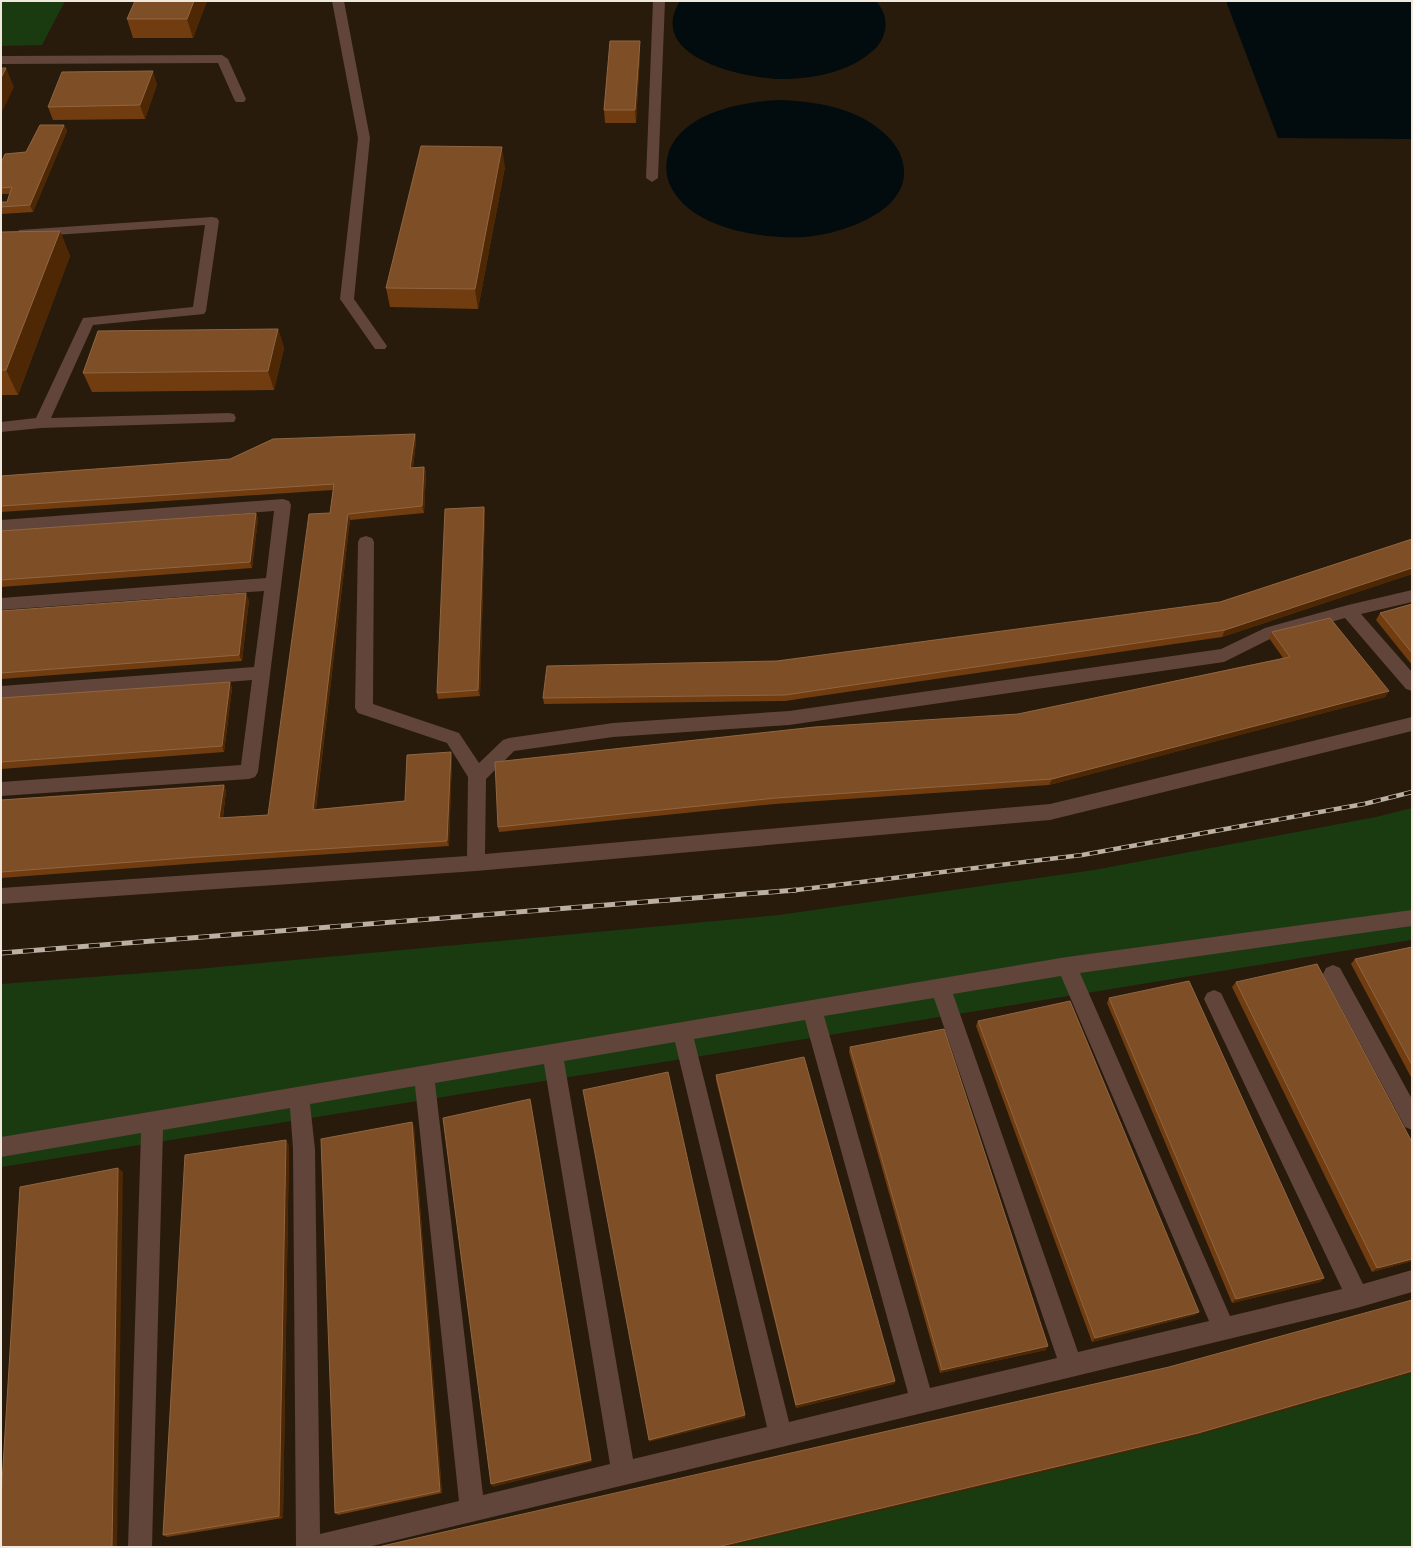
<svg xmlns="http://www.w3.org/2000/svg" width="1413" height="1548" font-family="'Roboto Condensed',sans-serif">
<style>
.green{fill:#1a3b10}
.water{fill:#020b0d}
.lines{fill:none;stroke-linecap:round;stroke-linejoin:round}
.lane{fill:#61443a;fill-rule:evenodd}
.rail-far1-casing{stroke:#bab0a4;stroke-width:4.5}
.rail-casing{stroke:#bab0a4;stroke-width:5}
.rail-far1{stroke:#1f1204;stroke-width:3;stroke-dasharray:8;stroke-linecap:butt}
.rail{stroke:#1f1204;stroke-width:3.5;stroke-dasharray:11;stroke-linecap:butt}
.wall{fill:#713c0f}
.shaded-wall{fill:#4e2704}
.building{fill:#7e4e26;stroke:#906642}
</style>
<rect width="100%" height="100%" fill="#281b0b"/>
<!-- green -->
<path class="green" d="M1 1H65L42 45 1 46Z
M1412 808 1411 940 670 1061 1 1167V984L197 969 779 915 1094 870 1376 817Z
M1412 1373V1547H725L1194 1436Z"/>
<!-- water -->
<path class="water" d="M680 1H876C884 10 888 22 884 34 881 45 871 53 862 59 839 74 808 79 780 79 743 78 645 57 680 1Z
M1226 1H1412V139L1278 138Z
M782 100C816 102 852 107 879 129 891 138 900 149 903 163 914 212 838 235 803 237 762 239 694 229 672 189 665 177 665 164 669 151 685 111 745 101 782 100Z"/>
<g class="lines">
<!-- lane -->
<path class="lane" d="M332 1H344L370 138 354 299 387 346 385 349H375L340 299 358 138Z
M653 1H665L658 178 652 182 646 178Z
M222 55 228 59 246 99 244 102H236L234 99 218 63 1 64V56Z
M212 217 217 218 219 221 206 311 204 314 93 325 51 418 229 413 234 414 236 418 234 422 41 428 1 432V422L36 418 83 318 193 307 205 225 24 237 19 236 17 233 19 230Z
M283 499 289 501 291 505 258 772 255 777 249 779 1 796V782L241 765 252 680 1 700V686L254 667 264 591 1 610V598L266 578 274 511 1 532V520Z
M366 536 372 538 374 542 373 704 459 733 479 763 503 740 509 738 613 723 789 711 1221 649 1265 628 1348 605 1412 590V602L1361 614 1412 672V691L1406 689 1345 618 1270 639 1224 662 789 725 613 737 514 751 486 779 485 854 1050 804 1412 717V731L1050 820 476 871 1 904V888L467 856 468 777 447 743 358 713 355 708 358 542 360 538Z
M1412 910V926L1080 973 1230 1316 1342 1289 1204 999 1207 993 1214 990 1221 993 1363 1284 1412 1270V1292L1357 1308 368 1547H296L293 1149 290 1108 163 1130 152 1547H128L141 1133 1 1157V1137L1067 957ZM1061 976 1209 1321 1078 1352 953 994ZM934 998 1057 1358 930 1388 824 1016ZM805 1020 908 1393 789 1422 694 1039ZM675 1042 767 1427 633 1459 564 1061ZM544 1064 610 1464 483 1495 435 1083ZM415 1086 459 1501 320 1534 315 1149 310 1104Z
M1333 965 1340 968 1412 1099V1130L1405 1127 1326 980 1323 974 1326 968Z"/>
<defs>
<path id="rail-far1" d="M788 891 1082 855 1364 804 1412 792"/>
<path id="rail" d="M1 953 796 890"/>
</defs>
<!-- rail-far1 casing -->
<use href="#rail-far1" class="rail-far1-casing"/>
<!-- rail casing -->
<use href="#rail" class="rail-casing"/>
<!-- rail-far1 -->
<use href="#rail-far1" class="rail-far1"/>
<!-- rail -->
<use href="#rail" class="rail"/>
</g>
<!-- wall -->
<path class="wall" d="M135 1H207L193 38H133L127 19Z
M640 41V54L636 123H605L604 110Z
M157 84 145 119 53 120 48 107Z
M64 125 67 131 33 212 1 214V202H7L9 194H1V163L26 152Z
M505 167 478 309 390 307 386 288Z
M60 231 70 256 18 395H1V232Z
M278 329 284 348 274 390 92 392 83 373Z
M415 434 416 441 413 468 424 467 426 473 424 513 350 520 316 809 405 801 452 758 449 846 201 863 1 878V800L224 785 226 791 223 818 268 815 330 513 333 490 1 512V476L230 459Z
M484 507 485 514 480 696 438 699 437 693Z
M256 513 258 519 252 568 1 587V531Z
M1412 539V574L1222 637 785 701 544 704 543 698 777 661 1220 602Z
M249 600 242 661 1 679V611Z
M1412 604V665L1376 620 1380 613Z
M1272 632 1389 691 1385 697 1049 785 775 804 499 832 498 827 1018 714 1283 658 1269 638Z
M230 682 232 688 224 752 1 769V698Z
M1412 947V1079L1351 964 1355 959Z
M1236 982 1412 1261 1372 1272 1232 987Z
M1109 998 1324 1278 1320 1282 1232 1303 1107 1003Z
M978 1021 1199 1312 1195 1315 1092 1342 976 1026Z
M850 1047 1046 1350 940 1373 849 1052Z
M716 1075 895 1381 894 1384 796 1408 716 1080Z
M414 1126 442 1493 338 1515 335 1513Z
M289 1145 283 1518 167 1537 163 1535Z"/>
<!-- shaded-wall -->
<path class="shaded-wall" d="M194 1H207L193 38 187 19Z
M640 41V54L636 123 635 110Z
M6 68 14 87 1 114V78Z
M153 71 157 84 145 119 140 105Z
M64 125 67 131 33 212 30 205Z
M502 147 505 167 478 309 475 289Z
M60 231 70 256 18 395 6 370Z
M278 329 284 348 274 390 268 371Z
M415 434 416 441 412 475 410 468Z
M424 467 426 473 424 513 422 506Z
M484 507 485 514 480 696 478 690Z
M256 513 258 519 252 568 250 562Z
M348 514 350 520 315 815 313 810Z
M1412 568V574L1222 637 1225 630Z
M246 593 249 600 242 661 239 655Z
M230 682 232 688 224 752 222 746Z
M1389 691 1385 697 1049 785 1052 779Z
M451 752 452 758 449 846 447 841Z
M224 785 226 791 222 824 219 818Z
M530 1099 592 1462 493 1487 491 1484Z
M412 1122 414 1126 442 1493 440 1491Z
M286 1140 289 1145 283 1518 279 1516Z
M118 1168 123 1172 117 1547H112Z
M1412 1259V1261L1372 1272 1377 1268Z
M1324 1278 1320 1282 1232 1303 1236 1299Z
M1199 1312 1195 1315 1092 1342 1095 1338Z
M1048 1346 1046 1350 940 1373 942 1370Z
M1412 1371V1373L1194 1436 725 1547H717Z
M895 1381 894 1384 796 1408V1405Z
M745 1415V1418L649 1442V1440Z"/>
<!-- building -->
<path class="building" d="M135 1H194L187 19H127Z
M610 41H640L635 110H604Z
M1 68H6L1 78Z
M153 71 140 105 48 107 62 72Z
M40 125H64L30 205 1 207V202H7L12 187 1 188V163L5 154 26 152Z
M421 146 502 147 475 289 386 288Z
M60 231 6 370H1V232Z
M278 329 268 371 83 373 98 331Z
M415 434 410 468 424 467 422 506 348 514 313 810 405 801 407 755 451 752 447 841 198 857 1 872V800L224 785 219 818 268 815 309 514 330 513 334 484 1 506V476L230 459 273 439Z
M484 507 478 690 437 693 445 509Z
M256 513 250 562 1 580V531Z
M1412 539V568L1225 630 785 695 543 698 547 666 777 661 1220 602Z
M246 593 239 655 1 673V611Z
M1412 604V653L1380 613Z
M1330 618 1389 691 1052 779 776 798 498 827 495 762 815 727 1018 714 1290 657 1272 632Z
M230 682 222 746 1 762V698Z
M1412 947V1065L1355 959Z
M1317 964 1412 1142V1259L1377 1268 1236 982Z
M1189 981 1324 1278 1236 1299 1109 998Z
M1070 1001 1199 1312 1095 1338 978 1021Z
M944 1029 1048 1346 942 1370 850 1047Z
M804 1057 895 1381 796 1405 716 1075Z
M668 1072 745 1415 649 1440 583 1090Z
M530 1099 591 1460 491 1484 443 1118Z
M412 1122 440 1491 335 1513 321 1139Z
M286 1140 279 1516 163 1535 185 1155Z
M118 1168 112 1547H1V1499L20 1187Z
M1412 1300V1371L1198 1433 717 1547H378L1169 1367Z"/>
<!-- border -->
<rect width="1413" height="1548" fill="none" stroke="#f0e7dd" stroke-width="4"/>
</svg>
